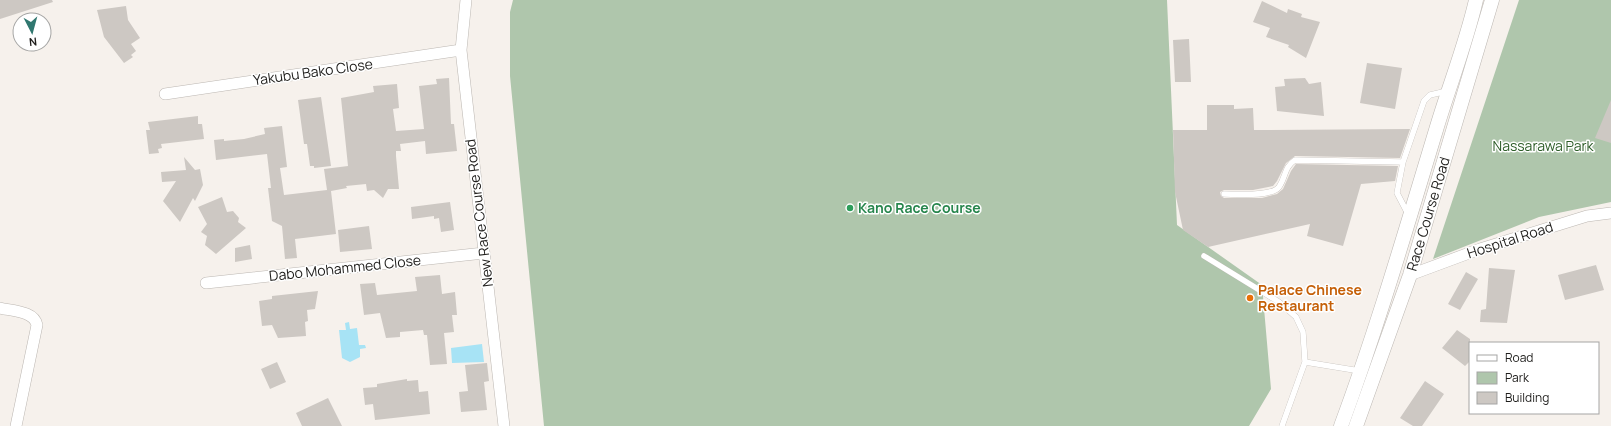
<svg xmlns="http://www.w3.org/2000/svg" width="1611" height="426" font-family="Manrope,sans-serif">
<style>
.green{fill:#afc6ac}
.water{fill:#a7e3f5}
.building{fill:#cdc8c3}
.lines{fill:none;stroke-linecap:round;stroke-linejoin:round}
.service-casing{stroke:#bcb7b2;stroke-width:6}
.minor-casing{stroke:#bcb7b2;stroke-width:12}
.tertiary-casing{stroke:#bcb7b2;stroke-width:15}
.service{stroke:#fff;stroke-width:5.5}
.minor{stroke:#fff;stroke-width:11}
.tertiary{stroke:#fff;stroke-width:14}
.leisure-dot{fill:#2e9e5b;stroke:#fff;stroke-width:1.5}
.food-dot{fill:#e8710a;stroke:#fff;stroke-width:1.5}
.labels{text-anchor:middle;stroke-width:3;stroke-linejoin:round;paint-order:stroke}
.street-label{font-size:14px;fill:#1e1d1b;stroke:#fff}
.park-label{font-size:14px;fill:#2e5d29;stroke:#fff}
.leisure-label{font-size:14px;font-weight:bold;fill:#27864d;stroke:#fff;text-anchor:start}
.food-label{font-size:14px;font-weight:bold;fill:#c56008;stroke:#fff;text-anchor:start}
</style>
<rect width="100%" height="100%" fill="#f6f1ec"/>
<!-- green -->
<path class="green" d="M513 0H1167L1177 225 1262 285 1271 389 1249 426H544L510 76V12Z
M1519 0H1611V202L1539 217 1433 259Z"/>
<!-- water -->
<path class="water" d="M349 322 350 329 357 328 359 345H365L366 348 360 349V357L350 362 342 358 339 330H346L345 323Z
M482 344 484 362 452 363 451 348Z"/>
<!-- building -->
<path class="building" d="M0 0H52L53 2 0 19Z
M1262 1 1287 13 1288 9 1302 14 1301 17 1320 22 1306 58 1288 47 1289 45 1266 37 1270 28 1253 22Z
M126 6 128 20 140 38 131 44 136 51 131 55 133 57 124 63 104 37 97 10Z
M1189 39 1191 82H1175L1173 40Z
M1367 63 1402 68 1395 109 1360 103Z
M449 78 451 124H454L457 151 426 154 425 141 400 144 401 151H396V156L399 189H388L383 198 374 190 367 191 366 184 346 186 347 188 331 191 336 234 295 239 297 258 285 259 282 226 272 221 268 188H271L267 154 216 160 214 140 224 139V141L244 139 265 134 264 128 282 126 287 167 280 168 284 195 327 190 324 169 348 166 341 98 374 92 373 86 397 84 399 108 393 109 396 131 424 129 419 86 437 84 436 79Z
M1305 78 1309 84 1321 82 1324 116 1277 111 1275 87 1285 86 1284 79Z
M321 97 331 166 314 168V166H310L307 144H304L298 100Z
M1611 100V143L1595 138Z
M1207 105H1234V109L1253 108 1254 130 1410 129 1400 158 1295 156 1286 163 1277 181 1273 186 1253 190H1224L1220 192 1221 196 1224 198H1262L1277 194 1283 189 1291 171 1296 164 1398 166 1395 181 1361 184 1343 246 1307 236 1310 224 1208 247 1183 230 1175 192 1173 130H1207Z
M198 116V124H202L204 139 161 144 162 148 158 149 159 153 149 154 146 130H150L148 122Z
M184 157 195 170 200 169 203 185 195 201 193 198 180 222 163 201 176 181 162 182 161 172 186 170Z
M222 197 227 212 233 211 239 218 238 222 246 228 216 254 205 245 207 236 201 232 207 224 198 207Z
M450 202 454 230 441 232 439 218 434 219V216L412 219 411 207Z
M369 226 372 249 340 252 338 230Z
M250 245 252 259 235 262V248Z
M1596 265 1604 290 1565 300 1558 275Z
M1489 268 1515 270 1507 323 1480 322 1481 310 1486 309Z
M1466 272 1478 279 1460 310 1448 304Z
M440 275 442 294 455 292 457 315H452L454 332 444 333 447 364 430 365 427 335H424L423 330 400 332V337L386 338 380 313 364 315 360 284 375 283 377 295 417 291 415 277Z
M318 291 315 309 307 310 308 321 305 322 306 336 278 338 272 325 262 326 259 301 272 299V296Z
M1457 330 1470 339V361L1465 366 1442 348Z
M277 362 286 382 270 389 261 369Z
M487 363 489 381 484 382 487 410 461 412 459 392 468 391 465 365Z
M407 379V381L418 380 419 392 428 391 430 414 375 420 373 404 365 405 363 388 377 387V384Z
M1425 381 1444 394 1422 426H1413L1400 418Z
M328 398 342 426H302L296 413Z"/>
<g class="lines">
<defs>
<path id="service" d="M1224 194C1236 194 1272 197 1279 187 1286 177 1284 167 1295 160L1403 162
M1408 214 1397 193 1403 162 1424 101 1430 95 1447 91
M1204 256 1279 302 1296 317 1303 332 1305 362
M1282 426 1305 362 1360 371"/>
<path id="minor" d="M466 0 461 50 504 426
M165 94 461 50
M1410 275 1480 249 1587 216 1611 213
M206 283 484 253
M0 308C13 311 34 311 37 325L16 426"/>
<g id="tertiary">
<path d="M1341 426C1377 329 1406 229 1436 130 1449 86 1466 44 1476 0"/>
<path id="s1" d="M1356 426 1410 275 1492 0"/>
</g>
</defs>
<!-- service casing -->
<use href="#service" class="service-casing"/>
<!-- minor casing -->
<use href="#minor" class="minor-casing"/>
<!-- tertiary casing -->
<use href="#tertiary" class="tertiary-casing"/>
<!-- service -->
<use href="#service" class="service"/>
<!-- minor -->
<use href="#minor" class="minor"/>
<!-- tertiary -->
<use href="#tertiary" class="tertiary"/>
</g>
<!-- markers -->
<circle class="leisure-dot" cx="850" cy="208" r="4"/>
<circle class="food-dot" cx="1250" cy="298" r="4"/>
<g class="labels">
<!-- street labels -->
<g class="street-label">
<text transform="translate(313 72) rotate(-8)" y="5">Yakubu Bako Close</text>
<text transform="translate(479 213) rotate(-97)" y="5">New Race Course Road</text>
<text dy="5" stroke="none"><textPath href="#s1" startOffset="224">Race Course Road</textPath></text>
<text transform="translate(1510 240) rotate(-18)" y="5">Hospital Road</text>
<text transform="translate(345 268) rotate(-6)" y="5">Dabo Mohammed Close</text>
</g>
<!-- park labels -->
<g class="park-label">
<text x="1543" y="151">Nassarawa Park</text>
</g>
<!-- leisure labels -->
<g class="leisure-label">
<text x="858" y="213">Kano Race Course</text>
</g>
<!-- food labels -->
<g class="food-label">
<text x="1258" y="295">Palace Chinese<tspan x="1258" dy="16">Restaurant</tspan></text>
</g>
</g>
<!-- legend -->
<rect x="1469" y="342" width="130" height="72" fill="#ffffff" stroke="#a5a5a4"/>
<rect x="1477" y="355" width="20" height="6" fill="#ffffff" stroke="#a5a5a4"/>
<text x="1505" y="362" font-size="12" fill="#1e1d1b">Road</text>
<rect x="1477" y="372" width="20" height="12" fill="#afc6ac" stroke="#a5a5a4"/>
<text x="1505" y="382" font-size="12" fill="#1e1d1b">Park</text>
<rect x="1477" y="392" width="20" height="12" fill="#cdc8c3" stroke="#a5a5a4"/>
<text x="1505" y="402" font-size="12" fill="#1e1d1b">Building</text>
<!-- north arrow -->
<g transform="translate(32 32) rotate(174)"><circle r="19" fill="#ffffff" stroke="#a5a5a4"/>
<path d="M0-3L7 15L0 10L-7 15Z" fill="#30776f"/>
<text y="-6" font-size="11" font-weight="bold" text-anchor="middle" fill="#1e1d1b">N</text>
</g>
</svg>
